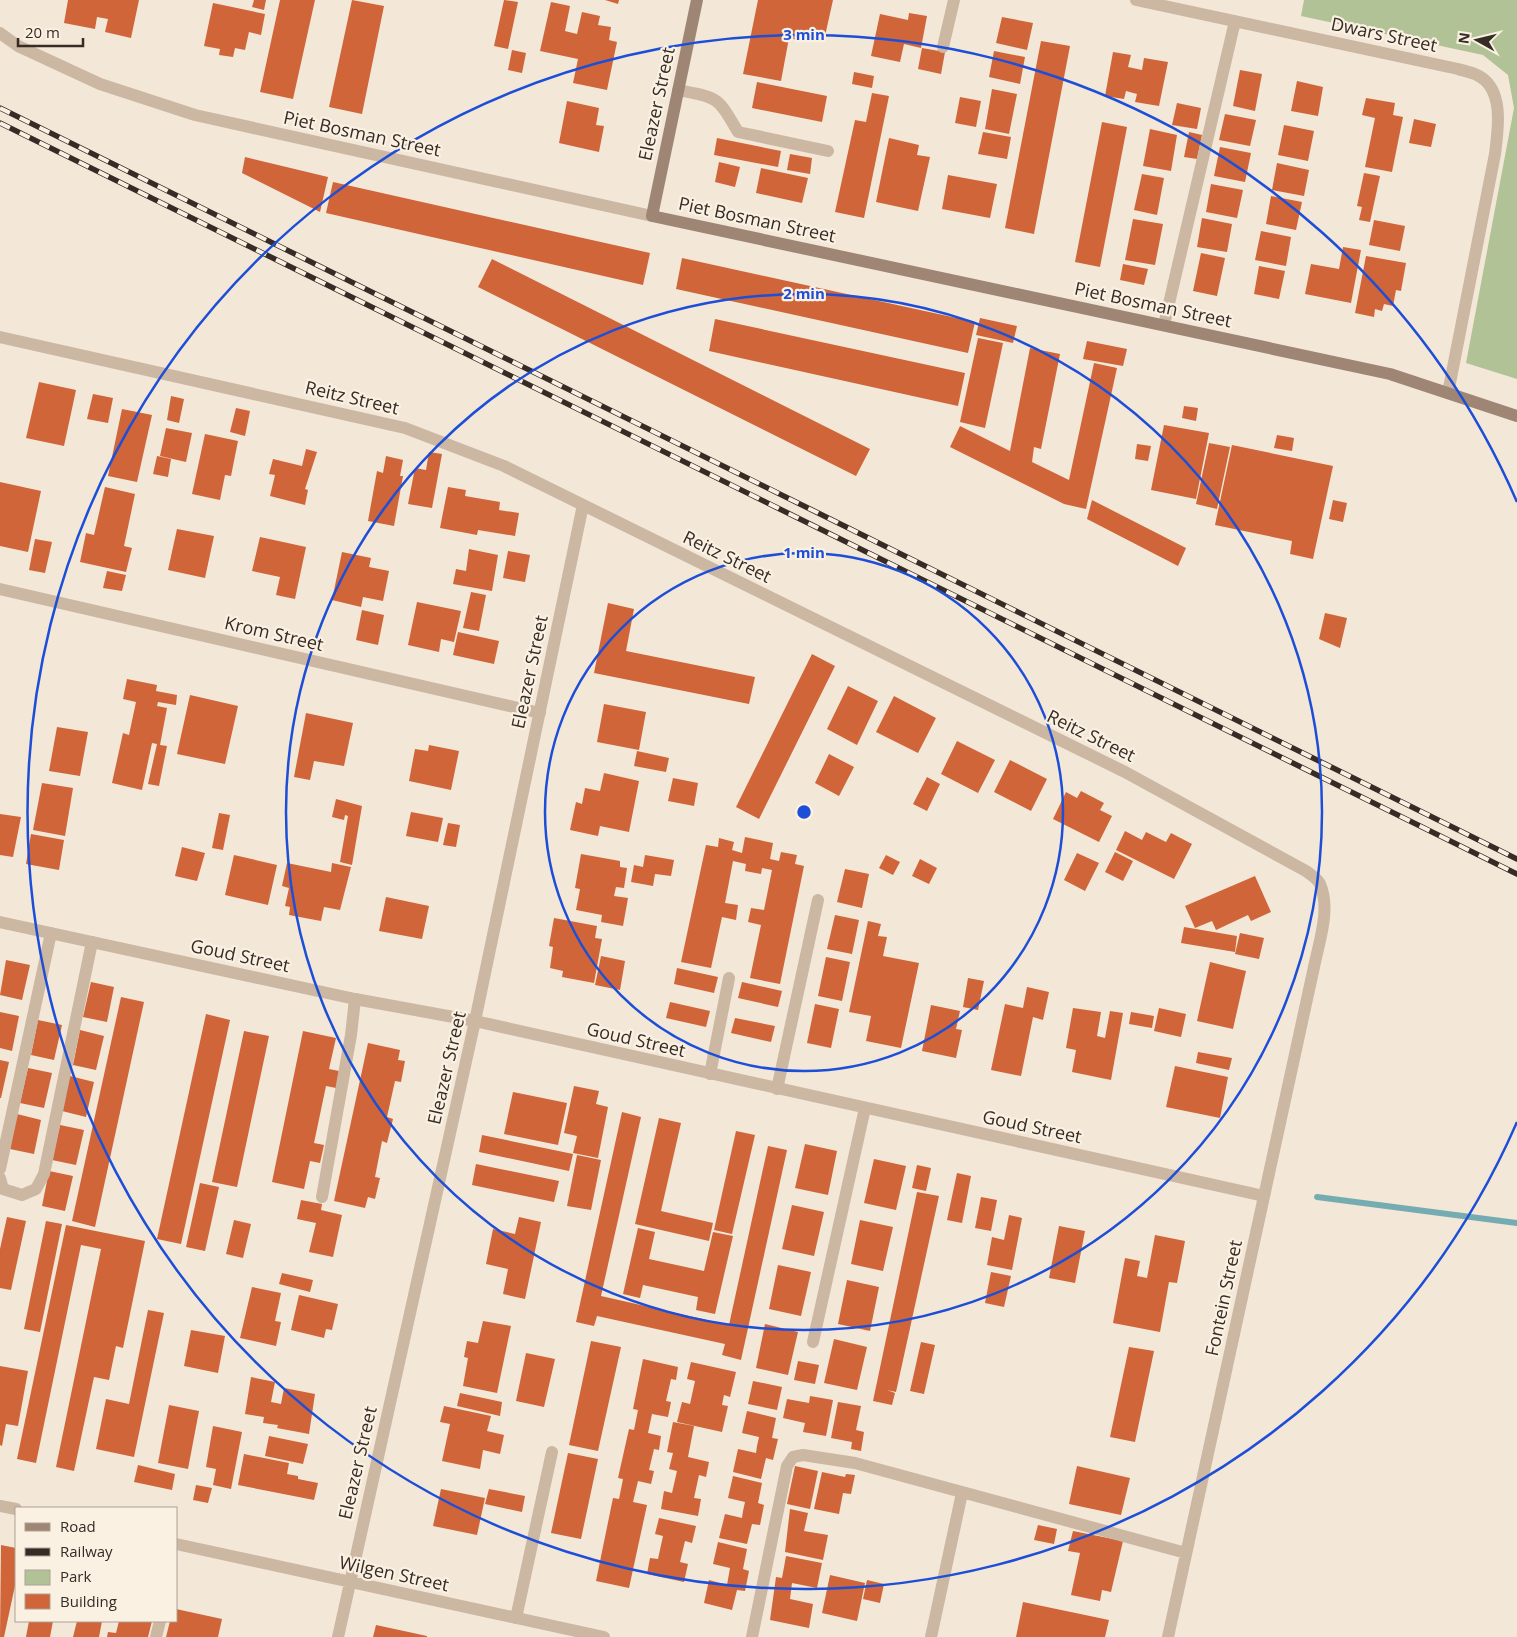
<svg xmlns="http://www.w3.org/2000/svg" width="1517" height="1637" font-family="'Open Sans',sans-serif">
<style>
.green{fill:#b1c396}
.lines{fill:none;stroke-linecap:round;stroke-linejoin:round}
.stream{stroke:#74acb2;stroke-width:6}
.building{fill:#cf6539}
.lane{stroke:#cbb7a2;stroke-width:12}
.street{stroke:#cbb7a2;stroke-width:12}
.secondary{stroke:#9f8674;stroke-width:12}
.rail-casing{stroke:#362b25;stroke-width:5.5}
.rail{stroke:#faf1e3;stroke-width:4;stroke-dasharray:11;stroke-linecap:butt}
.ring{fill:none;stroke:#1d4ed8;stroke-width:2.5}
.labels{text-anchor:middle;stroke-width:4.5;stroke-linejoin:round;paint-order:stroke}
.street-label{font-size:18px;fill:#362b25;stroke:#faf1e3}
.centre{fill:#1d4ed8;stroke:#faf1e3;stroke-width:2.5}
.ring-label{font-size:15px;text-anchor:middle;font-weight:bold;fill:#1d4ed8;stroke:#faf1e3;stroke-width:4.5;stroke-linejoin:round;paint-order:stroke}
</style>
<rect width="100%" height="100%" fill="#f3e7d7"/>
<!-- green -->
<path class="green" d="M1304 0H1517V379L1466 363 1514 108 1508 75 1483 55 1301 16Z"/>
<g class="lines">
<!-- stream -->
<path class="stream" d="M1317 1197 1517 1223"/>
</g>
<!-- building -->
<path class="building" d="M68 0H139L131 38 105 32 108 19 97 17 95 29 64 23Z
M254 0H266L264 10 252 7Z
M280 0H315L293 99 260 92Z
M352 0 384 6 362 114 329 107Z
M504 0 518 2 508 49 494 46Z
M605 0H619L618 4Z
M758 0H833L825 36 803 31 801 41 789 38 781 81 743 74Z
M551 2 570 6 565 31 577 34 582 12 600 16 598 25 611 27 609 40 617 42 607 90 573 83 578 59 540 51Z
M213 3 265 14 261 35 249 32 245 50 235 48 233 57 219 55 220 49 204 46Z
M909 13 927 16 921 48 904 44 900 62 871 56 880 14 908 20Z
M1002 17 1033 23 1027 50 996 43Z
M1041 41 1070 46 1034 234 1005 228Z
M922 48 945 52 941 74 918 69Z
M512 50 526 53 522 73 508 70Z
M994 51 1025 57 1020 84 989 77Z
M1113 52 1131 55 1128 67 1142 70 1144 58 1168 62 1159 106 1135 102 1137 94 1126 91 1124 99 1105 96Z
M1240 70 1262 74 1255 111 1233 106Z
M854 72 874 76 872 88 852 84Z
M1297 81 1323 87 1318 116 1291 111Z
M757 82 827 96 822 122 752 108Z
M992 89 1017 94 1009 134 985 129Z
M872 93 889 96 864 218 835 212 855 120 866 122Z
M960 97 981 101 976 127 955 123Z
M1366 98 1395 103 1393 115 1403 117 1392 172 1365 167 1375 118 1362 115Z
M567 101 599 108 596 125 604 126 599 152 559 143Z
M1177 103 1201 108 1197 129 1172 125Z
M1225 114 1256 120 1250 146 1219 140Z
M1414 119 1436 124 1431 147 1409 143Z
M1102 122 1127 127 1100 267 1075 262Z
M1284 125 1314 131 1308 161 1278 155Z
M1150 129 1177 135 1171 171 1143 166Z
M983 132 1011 137 1007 159 978 154Z
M1189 132 1202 135 1197 159 1184 157Z
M717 138 781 151 778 167 714 155Z
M889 138 919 145 917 155 930 157 918 211 876 202Z
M1220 147 1251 153 1245 182 1214 176Z
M790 154 812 158 810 174 787 170Z
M245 157 328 177 320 212 242 173Z
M719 162 740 167 735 187 715 182Z
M1277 163 1309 170 1304 196 1272 190Z
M761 168 808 178 802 203 756 193Z
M1364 173 1380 176 1370 222 1359 220 1362 207 1357 206Z
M1142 174 1164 178 1157 215 1134 210Z
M948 175 997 184 990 218 942 209Z
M333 182 650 253 643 285 326 213Z
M1211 184 1243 190 1237 218 1206 212Z
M1271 196 1302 202 1296 230 1266 224Z
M1202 218 1232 224 1227 252 1197 247Z
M1133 219 1163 224 1155 265 1125 260Z
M1374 220 1405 226 1400 251 1369 245Z
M1261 231 1291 237 1286 266 1255 260Z
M1343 247 1361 250 1351 303 1305 294 1311 264 1339 269Z
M1201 253 1225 258 1217 296 1193 291Z
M1366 256 1406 263 1401 291 1396 290 1393 306 1384 304 1382 311 1375 309 1374 317 1355 313Z
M682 258 975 322 968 353 676 289Z
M492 259 870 449 856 476 478 287Z
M1123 264 1148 269 1144 285 1120 280Z
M1259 266 1285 271 1279 299 1254 294Z
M980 318 1017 326 1013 343 976 335Z
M715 319 965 373 958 406 709 351Z
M978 338 1003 343 985 428 960 422Z
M1087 341 1127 349 1123 366 1083 359Z
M1030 348 1060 354 1041 449 1034 447 1032 462 1069 480 1094 363 1117 368 1086 509 1064 504 950 447 960 426 1010 451Z
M39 382 76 390 64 446 26 438Z
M93 394 113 398 108 423 87 419Z
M171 396 184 399 179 423 167 420Z
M1184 406 1198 408 1196 421 1182 418Z
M236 408 250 411 245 436 230 432Z
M122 409 152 415 137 482 108 476Z
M1164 425 1209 433 1196 499 1151 490Z
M166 428 192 433 186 462 160 456Z
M205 434 238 441 231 476 225 475 220 500 192 494Z
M1277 435 1294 438 1292 451 1274 448Z
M1209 443 1230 447 1217 509 1196 504Z
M1137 444 1151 446 1148 461 1135 459Z
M1232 445 1333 466 1313 559 1290 554 1292 541 1215 525Z
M306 449 317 452 305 489 308 490 305 505 270 496 275 475 269 474 273 459 302 466Z
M429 452 442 454 432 508 408 504 415 468 426 470Z
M157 456 171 459 168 477 153 474Z
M386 456 403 460 400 476H403L394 526 368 521 377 471 383 473Z
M0 482 41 491 28 552 0 546Z
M105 487 135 494 124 546 132 548 126 572 80 562 86 533 94 535Z
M448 487 466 490 465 496 500 502 499 510 519 513 515 536 478 530 477 535 440 528Z
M1092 500 1186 548 1178 566 1087 519Z
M1333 500 1347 503 1343 522 1329 519Z
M177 529 214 536 205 578 168 570Z
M260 537 306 547 295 599 276 595 280 577 252 571Z
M35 539 52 542 45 573 29 570Z
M469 549 498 555 492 591 453 584 456 569 466 571Z
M508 551 530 555 525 582 503 578Z
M342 552 371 558 369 567 389 571 383 601 363 597 361 607 332 600Z
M107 571 126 575 122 591 103 588Z
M471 592 486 595 479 631 463 628Z
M417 602 461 611 454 642 441 639 439 652 408 645Z
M608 603 634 609 626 651 755 677 749 704 594 673Z
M362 610 384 615 378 645 356 640Z
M1325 613 1347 618 1340 648 1319 639Z
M458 632 499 641 494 664 453 655Z
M812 654 835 666 759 819 736 807Z
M127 679 157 685 156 691 177 695 176 705 158 702 157 706 167 708 160 745 167 746 159 786 148 784 157 744 152 743 142 790 112 783 123 733 129 735 136 702 123 699Z
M848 686 878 701 857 745 827 729Z
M190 695 238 706 225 764 177 754Z
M894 696 936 718 918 753 876 732Z
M604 704 646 712 639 750 597 742Z
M306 713 353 723 344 766 314 761 310 780 294 777Z
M57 727 88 732 80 776 49 771Z
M957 741 995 760 978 793 941 774Z
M429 745 459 751 451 790 409 781 415 749 428 751Z
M637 751 669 758 666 772 634 766Z
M829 754 854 767 839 796 815 783Z
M1010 760 1047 779 1031 811 994 792Z
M604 773 639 781 629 832 600 826 598 836 570 830 576 802 582 804 585 788 600 791Z
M927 777 940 784 927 811 913 804Z
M673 778 698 783 694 806 668 801Z
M42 783 73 788 65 836 33 830Z
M1081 791 1104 803 1100 810 1112 816 1099 842 1053 819 1066 792 1077 798Z
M336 799 362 806 352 865 340 862 348 816 345 815 344 820 332 817Z
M411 812 443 818 438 842 406 836Z
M219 813 230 815 223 850 212 848Z
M0 814 21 817 13 857 0 855Z
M448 823 460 825 456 847 443 845Z
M1125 831 1142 840 1146 832 1166 842 1171 833 1192 844 1174 879 1116 850Z
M31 834 64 840 59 870 26 864Z
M745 837 773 843 770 859 779 861 781 852 797 855 795 864 804 866 780 984 750 978 761 925 748 922 751 908 764 910 772 870 762 868 761 874 745 871 746 864 733 861 725 903 738 905 736 920 722 917 711 968 681 962 706 845 718 847 719 838 734 842 732 850 742 853Z
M182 847 205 853 197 881 175 876Z
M1115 852 1133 861 1123 881 1105 872Z
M1077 853 1099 863 1085 891 1064 880Z
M581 854 620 861V867L627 868 624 888 616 887 614 896 628 898 623 926 601 922 602 915 576 910 580 889 575 888Z
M234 855 277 865 268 905 225 895Z
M645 855 674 860 671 876 655 874 653 886 631 882 634 865 643 867Z
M886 855 900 862 893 875 879 868Z
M920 859 937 868 929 884 912 876Z
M287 863 331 872 332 863 351 867 340 910 324 907 321 921 289 915 290 907 285 906 289 888 282 886Z
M845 869 869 874 862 908 837 902Z
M1255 876 1271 912 1251 921 1248 915 1216 930 1212 921 1195 928 1185 906Z
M386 897 429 906 422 939 379 931Z
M835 915 859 920 852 954 827 949Z
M554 918 597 926 595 938 602 939 594 983 562 977 563 971 550 968 553 947 549 946Z
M868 921 881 924 878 936 887 937 883 956 919 963 901 1048 866 1041 871 1016 849 1012Z
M1184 927 1237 936 1235 952 1181 943Z
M1240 933 1264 938 1259 959 1235 954Z
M601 956 625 961 620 990 595 985Z
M826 957 850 962 842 1001 818 996Z
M6 960 30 965 22 1000 0 995Z
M1210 962 1246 971 1233 1029 1197 1021Z
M677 968 718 977 714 993 674 984Z
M968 978 984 981 978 1010 963 1007Z
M91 982 114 987 107 1022 83 1017Z
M742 982 782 991 778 1007 738 998Z
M1027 987 1049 992 1043 1020 1033 1017 1021 1076 991 1070 1005 1004 1023 1008Z
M121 997 144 1002 95 1227 72 1221Z
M670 1002 710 1011 706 1027 666 1018Z
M815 1004 839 1009 831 1048 807 1043Z
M931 1005 960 1011 956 1029 962 1030 956 1058 922 1051Z
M1073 1008 1101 1012 1097 1036 1105 1038 1110 1011 1123 1013 1111 1080 1072 1072 1076 1050 1066 1048Z
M1159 1008 1186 1014 1181 1037 1154 1031Z
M0 1012 19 1016 12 1051 0 1048Z
M1131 1012 1154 1016 1152 1028 1129 1024Z
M206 1014 230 1020 181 1244 157 1239Z
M735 1018 775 1026 771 1042 731 1033Z
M38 1020 62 1025 54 1060 31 1055Z
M80 1030 104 1036 96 1070 73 1065Z
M244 1031 269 1036 237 1187 212 1182Z
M303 1031 336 1038 329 1069 339 1071 336 1088 326 1086 314 1143 324 1145 320 1163 310 1161 304 1189 272 1182Z
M368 1043 400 1050 398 1060 405 1061 401 1082 395 1081 387 1117 393 1119 387 1143 382 1141 375 1177 380 1178 375 1199 368 1197 365 1208 334 1201Z
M1198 1052 1232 1058 1229 1070 1196 1063Z
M0 1060 9 1062 1 1098H0Z
M1175 1066 1228 1077 1220 1118 1166 1107Z
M28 1068 52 1073 44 1108 20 1103Z
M70 1076 94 1082 86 1117 62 1111Z
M574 1086 599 1091 596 1104 608 1107 598 1158 573 1153 577 1136 564 1133Z
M513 1092 567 1103 558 1145 504 1134Z
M622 1112 641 1117 601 1296 729 1325 768 1146 787 1150 741 1360 722 1355 725 1344 597 1316 594 1326 576 1322Z
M17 1114 41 1120 34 1154 10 1149Z
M659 1118 681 1123 661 1211 713 1223 709 1241 635 1224Z
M60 1125 84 1130 76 1165 52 1160Z
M736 1131 755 1135 732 1234 714 1230Z
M482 1135 573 1154 569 1171 479 1152Z
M805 1144 837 1151 828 1195 795 1188Z
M577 1155 601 1160 591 1210 567 1206Z
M874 1159 906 1166 896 1210 864 1203Z
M476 1164 559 1181 554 1202 472 1185Z
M917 1165 931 1168 926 1191 912 1188Z
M49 1171 73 1176 65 1211 42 1206Z
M957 1173 971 1176 962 1223 947 1220Z
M200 1183 219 1187 205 1251 186 1247Z
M917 1192 939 1196 896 1392 887 1390 895 1393 892 1405 873 1401Z
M981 1197 997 1200 991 1231 975 1228Z
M301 1200 322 1204 321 1210 342 1215 333 1257 309 1252 316 1223 297 1219Z
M792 1205 824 1212 814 1256 782 1249Z
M1009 1215 1022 1218 1012 1270 987 1265 992 1237 1004 1240Z
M7 1217 26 1221 11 1290 0 1288V1249Z
M519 1217 541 1222 525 1299 503 1294 508 1269 486 1264 493 1229 515 1234Z
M234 1220 251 1224 243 1258 226 1254Z
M860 1220 893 1227 883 1271 851 1264Z
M46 1221 62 1224 40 1332 24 1329Z
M66 1225 145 1241 123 1348 116 1346 109 1380 94 1377 74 1471 56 1467 101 1249 81 1245 36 1463 17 1459Z
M1059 1226 1085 1231 1075 1283 1049 1278Z
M638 1228 655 1232 649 1259 704 1271 713 1232 733 1236 715 1314 696 1310 698 1297 643 1285 640 1298 623 1294Z
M1155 1235 1185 1241 1177 1283 1169 1282 1160 1332 1113 1323 1125 1258 1140 1261 1137 1276 1147 1278Z
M778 1265 811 1272 801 1316 769 1309Z
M991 1272 1011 1276 1004 1307 985 1303Z
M282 1273 313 1280 310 1292 279 1284Z
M847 1280 879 1287 870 1331 838 1324Z
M252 1287 281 1293 275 1321 281 1322 276 1346 240 1338Z
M299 1295 338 1304 332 1330 326 1329 324 1338 291 1330Z
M148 1310 164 1313 134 1457 96 1449 106 1399 129 1404Z
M483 1321 511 1326 497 1393 463 1386 468 1358 464 1357 467 1341 478 1343Z
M765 1324 798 1332 788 1375 756 1368Z
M191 1330 225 1336 218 1373 184 1366Z
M834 1339 867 1347 857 1390 824 1383Z
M591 1341 621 1347 598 1451 569 1445Z
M921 1342 935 1345 924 1394 910 1391Z
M1129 1347 1154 1351 1135 1442 1110 1437Z
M526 1353 555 1359 544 1407 516 1401Z
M643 1359 678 1367 676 1380 671 1379 666 1401 671 1402 668 1417 652 1414 648 1433 661 1436 659 1450 654 1449 649 1470 654 1471 651 1484 638 1481 633 1502 647 1505 629 1588 596 1581 613 1498 619 1499 623 1479 618 1478 629 1429 634 1430 638 1410 633 1409Z
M798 1361 819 1365 815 1384 794 1380Z
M691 1362 736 1372 730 1397 724 1395 722 1405 728 1406 722 1432 677 1422 682 1402 690 1404 695 1381 687 1379Z
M0 1366 28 1371 18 1426 6 1424 2 1446 0 1445Z
M251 1377 275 1382 271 1402 281 1404 284 1388 315 1394 309 1434 277 1428 278 1425 263 1423 264 1417 245 1414Z
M753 1381 782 1387 777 1410 748 1404Z
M460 1393 502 1402 500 1416 457 1406Z
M810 1396 833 1400 826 1436 803 1432 805 1423 783 1418 787 1399 809 1403Z
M838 1402 861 1406 856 1430 864 1432 861 1451 851 1449 852 1442 831 1438Z
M169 1405 199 1411 188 1469 158 1463Z
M444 1406 491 1416 487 1431 504 1435 500 1454 483 1450 480 1469 442 1461 450 1424 440 1422Z
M747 1411 776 1418 772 1438 778 1439 773 1460 766 1458 761 1479 733 1472 738 1449 756 1453 757 1446 759 1437 742 1433Z
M673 1422 694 1426 688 1457 709 1462 706 1477 699 1475 694 1498 701 1499 698 1516 661 1509 664 1491 672 1493 677 1471 669 1469 673 1453 667 1452Z
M213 1426 242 1432 231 1489 213 1485 216 1469 206 1467Z
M269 1436 308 1444 303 1464 265 1456Z
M568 1453 598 1459 581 1539 551 1533Z
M244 1454 289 1463 287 1474 298 1476V1479L318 1483 314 1500 238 1485Z
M138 1465 175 1474 172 1490 134 1482Z
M795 1466 818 1471 810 1509 787 1504Z
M1077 1466 1130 1478 1121 1515 1069 1504Z
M822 1472 845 1477 846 1474 855 1475 851 1494 843 1493 839 1514 814 1509Z
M733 1476 762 1483 758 1503 764 1505 760 1525 752 1524 747 1544 719 1538 725 1514 742 1518 743 1511 745 1502 728 1498Z
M196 1485 212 1488 208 1503 193 1500Z
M441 1489 485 1498 477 1535 433 1526Z
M489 1489 525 1496 522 1512 485 1504Z
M790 1509 808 1513 804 1531 828 1535 823 1560 785 1552Z
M659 1518 696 1526 692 1543 685 1541 680 1562 688 1564 684 1582 647 1574 650 1558 658 1559 663 1536 655 1534Z
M1038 1525 1057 1529 1054 1544 1034 1540Z
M1073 1531 1123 1541 1111 1592 1102 1590 1100 1601 1071 1595 1080 1553 1068 1551Z
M718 1542 747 1549 743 1569 749 1571 745 1591 737 1590 732 1610 704 1603 709 1580 727 1585 730 1568 713 1564Z
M1 1545 16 1548V1581L4 1637H0Z
M786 1556 822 1563 817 1588 792 1583 790 1599 813 1604 809 1628 770 1620 776 1577 782 1578Z
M830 1575 865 1583 857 1621 822 1613Z
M867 1580 884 1584 880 1603 863 1599Z
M1023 1602 1109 1620 1105 1637H1016Z
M176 1609 222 1619 218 1637H166L170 1621H176Z
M29 1621H53L50 1637H26Z
M77 1621H102L99 1637H73Z
M119 1621H152L148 1637H107L108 1632 116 1633Z
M376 1625 427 1636V1637H373Z"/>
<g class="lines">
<!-- lane -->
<path class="lane" d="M943 47 954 0
M678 90C719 98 717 96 738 132L828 151
M710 1074 729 978
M777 1089 818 900
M0 1169 51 933
M0 1178 3 1189 22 1195 36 1189 44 1174 92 942
M322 1197 351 1035 355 999
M813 1342 865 1108
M516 1618 552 1452
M156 1637 160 1621"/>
<!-- street -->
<path class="street" d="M1136 0 1458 69C1464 71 1471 72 1477 75 1505 88 1498 130 1495 154L1448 393
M0 33 18 46 100 84 195 115 652 216
M1164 325 1235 21
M0 337 405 428 504 466 1125 772 1306 871C1311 875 1318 879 1320 884 1331 909 1319 942 1314 967L1168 1637
M0 589 540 713
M0 922 355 999 475 1021 1264 1196
M0 1506 16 1509
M176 1544 604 1637
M338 1637 475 1021 583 505
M752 1637 787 1466 793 1457 803 1455 855 1463 1186 1553
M931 1637 962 1493"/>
<!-- secondary -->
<path class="secondary" d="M697 0 652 216 1390 374 1517 416"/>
<defs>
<path id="rail" d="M0 108 1517 859
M0 123 1517 874"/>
</defs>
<!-- rail casing -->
<use href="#rail" class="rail-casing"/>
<!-- rail -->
<use href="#rail" class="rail"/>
</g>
<!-- distance rings -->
<g class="ring">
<circle cx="804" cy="812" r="259"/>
<circle cx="804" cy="812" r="518"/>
<path d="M1517 1122A777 777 0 1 1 1517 502"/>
</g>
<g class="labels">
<!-- street labels -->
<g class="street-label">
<text transform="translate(1384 35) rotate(12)" y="6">Dwars Street</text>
<text transform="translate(657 104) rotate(-78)" y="6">Eleazer Street</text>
<text transform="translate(362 134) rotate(12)" y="6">Piet Bosman Street</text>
<text transform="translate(757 220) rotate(12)" y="6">Piet Bosman Street</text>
<text transform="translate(1153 305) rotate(12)" y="6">Piet Bosman Street</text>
<text transform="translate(352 398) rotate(13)" y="6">Reitz Street</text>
<text transform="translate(727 557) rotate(26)" y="6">Reitz Street</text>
<text transform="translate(274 634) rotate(13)" y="6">Krom Street</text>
<text transform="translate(530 672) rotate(-78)" y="6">Eleazer Street</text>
<text transform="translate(1091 736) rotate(26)" y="6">Reitz Street</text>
<text transform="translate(240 956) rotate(12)" y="6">Goud Street</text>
<text transform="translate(636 1040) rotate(13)" y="6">Goud Street</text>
<text transform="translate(447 1068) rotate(-77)" y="6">Eleazer Street</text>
<text transform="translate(1032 1127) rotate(12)" y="6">Goud Street</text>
<text transform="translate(1224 1298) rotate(-78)" y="6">Fontein Street</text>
<text transform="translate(358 1463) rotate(-77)" y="6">Eleazer Street</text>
<text transform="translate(394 1574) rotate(12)" y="6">Wilgen Street</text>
</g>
</g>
<circle cx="804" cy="812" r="8" class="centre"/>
<g class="ring-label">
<text x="804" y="40">3 min</text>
<text x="804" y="299">2 min</text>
<text x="804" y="558">1 min</text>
</g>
<!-- legend -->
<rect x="15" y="1507" width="162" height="115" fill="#faf1e3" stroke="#aca297"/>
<rect x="25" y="1523" width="25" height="8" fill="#9f8674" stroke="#aca297"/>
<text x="60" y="1532" font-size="15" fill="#362b25">Road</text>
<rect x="25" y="1548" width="25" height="8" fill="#362b25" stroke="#aca297"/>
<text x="60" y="1557" font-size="15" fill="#362b25">Railway</text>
<rect x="25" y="1570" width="25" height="15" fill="#b1c396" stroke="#aca297"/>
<text x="60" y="1582" font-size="15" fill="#362b25">Park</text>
<rect x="25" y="1594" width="25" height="15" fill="#cf6539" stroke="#aca297"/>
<text x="60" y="1607" font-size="15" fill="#362b25">Building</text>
<!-- north arrow -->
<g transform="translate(1477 40) rotate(278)" stroke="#faf1e3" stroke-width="4" paint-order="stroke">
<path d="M0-4L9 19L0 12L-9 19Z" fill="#362b25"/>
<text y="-8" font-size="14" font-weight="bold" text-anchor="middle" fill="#362b25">N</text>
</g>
<!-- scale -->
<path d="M18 38v8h65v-8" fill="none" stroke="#362b25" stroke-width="2.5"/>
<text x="25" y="38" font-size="15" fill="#362b25" stroke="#faf1e3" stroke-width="4" paint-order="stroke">20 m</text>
</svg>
